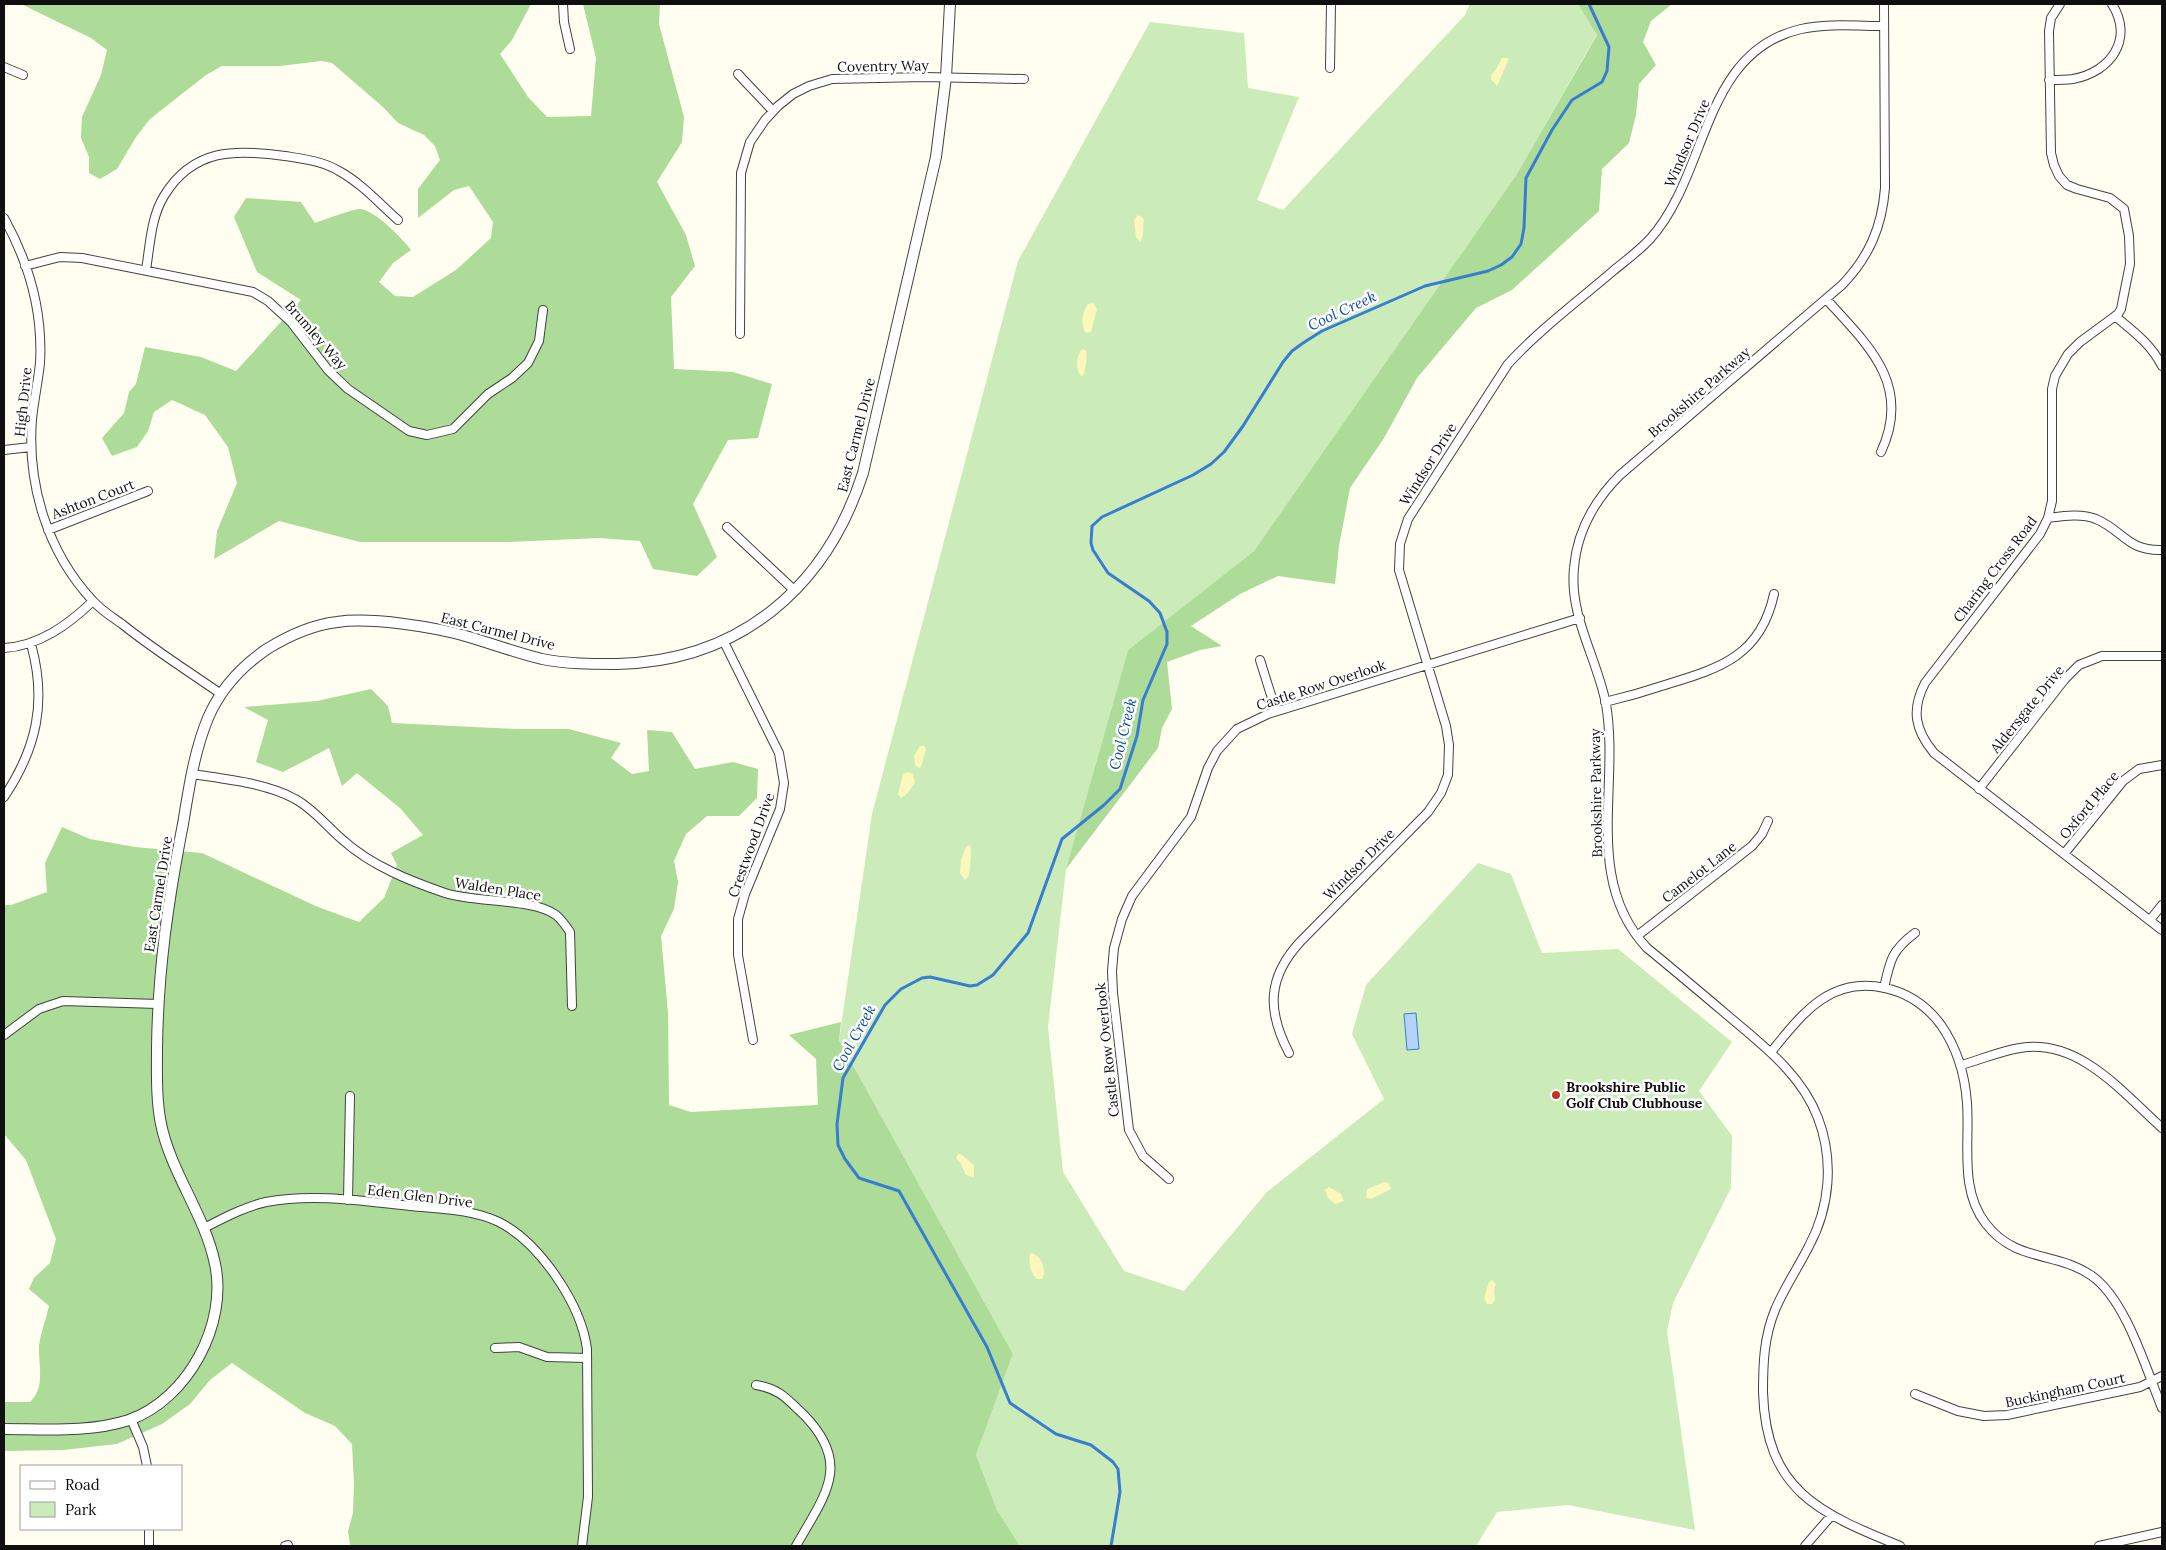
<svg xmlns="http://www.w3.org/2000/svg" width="2166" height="1550" font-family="Lora,serif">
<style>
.green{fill:#cbebb8}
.forest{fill:#acdc97}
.sand{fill:#fcf8bb}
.water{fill:#b3d4f8;stroke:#387dd2}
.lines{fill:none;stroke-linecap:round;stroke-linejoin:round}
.stream{stroke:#387dd2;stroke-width:3}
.minor-casing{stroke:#424242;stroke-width:10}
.tertiary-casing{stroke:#424242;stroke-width:12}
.minor{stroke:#fff;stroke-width:8}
.tertiary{stroke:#fff;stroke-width:10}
.poi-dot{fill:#c43321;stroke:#fff;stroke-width:2}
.labels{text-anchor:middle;stroke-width:5;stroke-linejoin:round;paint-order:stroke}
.street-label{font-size:14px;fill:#0f0f0f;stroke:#fff}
.poi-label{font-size:14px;font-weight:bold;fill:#0f0f0f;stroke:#fff;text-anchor:start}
.water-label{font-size:15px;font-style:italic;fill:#134fa5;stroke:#fff}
</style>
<rect width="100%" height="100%" fill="#fffef0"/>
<!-- green -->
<path class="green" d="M1470 4H1578L1597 34 1517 174 1254 551 1128 650 1066 869 1048 1027 1063 1172 1124 1271 1184 1291 1267 1192 1384 1099 1352 1034 1366 985 1478 863 1511 874 1542 953 1618 949 1732 1042 1699 1091 1732 1136 1731 1188 1673 1303 1667 1331 1695 1530 1568 1505 1497 1512 1476 1546H1020L997 1510 976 1455 1013 1354 839 1040 872 814 1018 261 1150 22 1244 33 1248 88 1299 97 1257 200 1283 210 1465 15Z"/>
<!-- forest -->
<path class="forest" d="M21 4H531L512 40 500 54 528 97 547 117 591 116 596 58 583 4H660L659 24 684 117 682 142 657 182 686 235 695 266 671 297 674 369 733 372 772 384 758 438 728 440 693 504 717 557 697 576 653 569 640 541 599 538 508 542H360L279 521 214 559 217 531 237 483 228 447 205 415 172 400 154 412 148 431 137 447 112 456 102 438 124 413 129 392 136 384 145 347 201 357 236 371 301 300 257 272 234 217 246 198 301 202 315 223C324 220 352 209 360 209 375 210 402 238 411 250L393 263 379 282 395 296 413 297 456 270 491 238 493 222 469 186 454 190 418 218V189L440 160 435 146 424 135 398 123 383 107 332 63 321 61 280 66H222L206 75 150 119 136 137 117 169 100 179 89 173V157L81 138 82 117 101 75 107 50 91 38Z
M1578 4H1672L1651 21 1643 42 1656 65 1639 84 1636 115 1629 143 1602 169 1599 211 1512 290 1476 308 1417 378 1384 438 1350 488 1339 546 1335 584 1278 576 1240 594 1191 626 1222 646 1200 650 1167 662 1172 709 1162 728 1158 748 1066 869 1128 650 1254 551 1517 174 1597 35Z
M371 689 388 706 392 723 517 729H569L621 743 611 758 632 774 649 771 647 730 672 732 695 769 733 762 758 769 757 798 739 816H707L686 834 674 861 678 882 674 909 661 936 668 1013 669 1105 691 1112 818 1105 816 1059 789 1035 841 1022 839 1040 1013 1354 976 1455 997 1510 1020 1546H350L348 1531 353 1513 354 1483 352 1444 335 1426 305 1413 232 1363 210 1380 190 1404 162 1424 117 1444 63 1450 4 1451V1402H30C46 1387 38 1364 39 1345 41 1332 46 1319 49 1306L29 1289 34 1278 50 1263 56 1239 26 1160 4 1134V905H11L47 892 45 863 62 827 90 839 135 847 202 853 318 907 359 922 384 898 397 865 391 853 423 835 401 809 357 773 342 786 329 748 283 772 256 762 268 720 244 707 317 701Z"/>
<!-- sand -->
<path class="sand" d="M1502 58H1508V61L1497 86 1491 79V75L1495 71Z
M1138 215 1144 219C1142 226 1145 236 1140 242L1136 237 1134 220Z
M1093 303 1097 309 1091 332 1086 333C1080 325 1082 312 1088 304Z
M1082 349 1086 350C1087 357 1086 372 1082 377 1075 371 1076 356 1082 349Z
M920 746H924L926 749 921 767 919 768 915 765 914 756Z
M908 772 913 774 915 782 908 793 901 798 898 794 903 774Z
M970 845C972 851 970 869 969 876L965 880 960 873 961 860 966 847Z
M958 1154H961L974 1165V1177L966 1175 960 1162 956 1158Z
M1384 1182 1389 1183 1391 1189 1371 1199 1366 1198 1367 1189Z
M1329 1187 1341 1194 1344 1201 1335 1204 1328 1198 1325 1190Z
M1032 1253C1042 1257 1047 1270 1042 1279H1037C1031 1275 1028 1261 1030 1254Z
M1492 1280 1496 1284 1494 1290 1495 1300 1492 1304H1487L1484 1298 1489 1282Z"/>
<!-- water -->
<path class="water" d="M1416 1013 1419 1049 1407 1050 1404 1014Z"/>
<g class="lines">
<!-- stream -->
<path class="stream" d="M1111 1546 1120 1492 1118 1469 1113 1462 1091 1445 1056 1434 1010 1403 987 1347 899 1191 859 1178 845 1159 838 1145 837 1124 843 1078 885 1005 901 989 922 978 930 977 970 986 977 985 993 975 1028 933 1062 839 1104 805 1120 789 1137 736 1143 700 1167 644V632L1160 613 1149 601 1108 573 1093 550 1091 543 1092 526 1102 517 1193 475 1211 464 1224 452 1243 426 1283 362 1292 351 1303 343 1322 331 1425 286 1488 271 1501 265 1512 257 1521 244 1524 228 1526 178 1552 130 1572 100 1602 82 1607 71 1609 47 1589 4"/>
<defs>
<path id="minor" d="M563 4 564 22 570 49
M1884 4 1885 188C1882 227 1869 257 1842 285L1620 475C1594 501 1577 531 1574 568 1569 616 1597 658 1606 704 1620 786 1583 880 1647 948 1674 970 1700 992 1726 1014 1761 1044 1801 1073 1818 1118 1834 1160 1830 1207 1809 1246 1798 1268 1784 1288 1775 1310 1764 1337 1763 1363 1763 1392 1766 1491 1819 1513 1900 1546
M2060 4 2051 18 2049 31 2051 153 2054 165 2059 176 2067 185 2077 189 2110 198 2124 209 2129 236 2130 264 2121 309 2118 314 2080 342 2068 354 2055 376 2052 389V501L2048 518 2040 534 1925 683C1911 710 1915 730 1934 753L2162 930
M4 67 23 75
M1330 68 1331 4
M738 74 773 111
M2049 80C2057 80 2065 80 2073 79 2111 72 2134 39 2112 4
M4 218C29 263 43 311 40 363 38 382 34 400 32 419 27 484 47 552 93 601 101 610 112 617 122 624 153 649 188 671 221 694
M25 266 60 257 82 258 253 292 268 301 291 322 328 370 348 389 409 431 427 435 453 429 488 394 512 378 528 363 539 341 543 310
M146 270C150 245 151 217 164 196 193 148 236 149 285 156 304 159 322 161 339 171 361 183 379 203 398 220
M1826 299C1869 346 1912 385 1881 452
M2115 316C2134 332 2151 344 2162 366
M740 334 741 173 750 142 765 120 778 106 793 94 809 86 832 79 924 77 1024 79
M4 450 31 447
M2048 518C2063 516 2081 513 2096 519 2124 531 2127 551 2162 550
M727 527 794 590
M48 530 148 491
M723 640 779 753 784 783 780 809 745 894 738 919V955L753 1040
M4 648C39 646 68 625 93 601
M1260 660 1276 711
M1605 702C1626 697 1647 691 1668 684 1721 668 1761 655 1774 594
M192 774C224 779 267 783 295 799 314 809 328 828 344 841 372 866 410 881 445 893 475 903 533 898 556 915 562 920 566 926 570 932L572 1006
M1979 789 2065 679 2079 665 2102 656H2162
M4 797C37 748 47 701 31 644
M2064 854 2123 781 2139 769 2162 765
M2150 920 2162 905
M1637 936 1752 846 1762 834 1768 821
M1884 988C1890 960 1892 950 1915 933
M4 1035 39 1009 63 1001 158 1004
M1771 1052C1802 1014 1830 976 1885 988 1908 993 1927 1006 1941 1025 1957 1048 1965 1075 1967 1103 1970 1143 1959 1190 1986 1224 2016 1263 2057 1251 2092 1276 2126 1300 2146 1369 2162 1408
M1289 1053C1267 1011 1267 978 1300 942L1428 812 1441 793 1448 775 1449 745 1446 726 1399 570 1400 544 1408 519 1508 364C1539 330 1578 301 1613 271 1625 261 1639 251 1650 239 1709 174 1701 52 1801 29 1827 23 1858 26 1884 26
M1961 1065C1980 1060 2000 1051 2020 1048 2079 1038 2123 1093 2162 1128
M1169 1179 1143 1156 1129 1130 1113 993 1112 971 1114 948 1122 919 1132 896 1191 817 1208 768 1217 751 1237 729 1268 714 1580 618
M348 1200 350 1096
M204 1228C224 1218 244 1207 266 1202 313 1193 363 1201 410 1206 439 1209 472 1209 499 1222 540 1243 581 1304 587 1349L588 1497 582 1546
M495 1348 519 1347 547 1357 587 1358
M756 1385C780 1389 787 1399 804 1415 853 1465 824 1496 796 1546
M1915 1394 1958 1411 1984 1416 2007 1415 2140 1387 2162 1376
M131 1419 143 1447 147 1466
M149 1529V1546
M285 1546 288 1545
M1805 1546 1831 1516
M2099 1546 2162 1532"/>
<path id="tertiary" d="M4 1429C45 1429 89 1433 129 1420 188 1399 228 1324 215 1264 205 1215 171 1173 161 1124 156 1099 157 1073 157 1048 158 970 168 901 183 824 189 788 194 752 208 718 220 690 242 666 267 649 288 636 312 625 337 622 371 617 436 627 469 637 493 644 517 653 542 659 566 664 592 664 617 664 740 661 826 588 863 473L936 157 946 77 950 4"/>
</defs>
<!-- minor casing -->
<use href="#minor" class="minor-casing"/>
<!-- tertiary casing -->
<use href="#tertiary" class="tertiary-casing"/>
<!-- minor -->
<use href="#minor" class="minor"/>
<!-- tertiary -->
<use href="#tertiary" class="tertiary"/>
</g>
<!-- markers -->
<circle class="poi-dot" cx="1556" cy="1095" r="5"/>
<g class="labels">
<!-- street labels -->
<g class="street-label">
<text transform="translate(883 66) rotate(-1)" y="5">Coventry Way</text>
<text transform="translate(1687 143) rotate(-67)" y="5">Windsor Drive</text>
<text transform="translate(316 335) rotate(49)" y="5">Brumley Way</text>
<text transform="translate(1699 392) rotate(-41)" y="5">Brookshire Parkway</text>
<text transform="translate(23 402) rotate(-84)" y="5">High Drive</text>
<text transform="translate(856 435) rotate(-76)" y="5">East Carmel Drive</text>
<text transform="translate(1428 464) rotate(-58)" y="5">Windsor Drive</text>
<text transform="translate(93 499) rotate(-21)" y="5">Ashton Court</text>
<text transform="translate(1995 569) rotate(-53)" y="5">Charing Cross Road</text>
<text transform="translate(498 631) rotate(14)" y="5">East Carmel Drive</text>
<text transform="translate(1321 685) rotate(-18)" y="5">Castle Row Overlook</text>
<text transform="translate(2027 709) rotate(-51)" y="5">Aldersgate Drive</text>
<text transform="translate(1596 793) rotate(-91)" y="5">Brookshire Parkway</text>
<text transform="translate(2089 805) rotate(-50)" y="5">Oxford Place</text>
<text transform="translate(751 845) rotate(-70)" y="5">Crestwood Drive</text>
<text transform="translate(1359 864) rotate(-45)" y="5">Windsor Drive</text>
<text transform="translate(1699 872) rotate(-38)" y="5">Camelot Lane</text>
<text transform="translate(498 889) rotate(9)" y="5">Walden Place</text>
<text transform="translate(158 894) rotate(-81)" y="5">East Carmel Drive</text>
<text transform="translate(1107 1050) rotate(-96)" y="5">Castle Row Overlook</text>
<text transform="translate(420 1196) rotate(7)" y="5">Eden Glen Drive</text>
<text transform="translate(2065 1390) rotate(-12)" y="5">Buckingham Court</text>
</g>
<!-- poi labels -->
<g class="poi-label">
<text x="1566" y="1092">Brookshire Public<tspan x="1566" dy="16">Golf Club Clubhouse</tspan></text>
</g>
<!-- water labels -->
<g class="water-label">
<text transform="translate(1342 311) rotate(-25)" y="5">Cool Creek</text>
<text transform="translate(1123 734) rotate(-76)" y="5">Cool Creek</text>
<text transform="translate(854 1038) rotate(-61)" y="5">Cool Creek</text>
</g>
</g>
<!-- border -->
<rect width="2166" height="1550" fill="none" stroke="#0f0f0f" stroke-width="10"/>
<!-- legend -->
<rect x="20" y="1465" width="162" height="65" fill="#ffffff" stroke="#9f9f9f"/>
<rect x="30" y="1481" width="25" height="8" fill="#ffffff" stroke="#9f9f9f"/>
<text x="65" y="1490" font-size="15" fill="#0f0f0f">Road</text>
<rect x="30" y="1502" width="25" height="15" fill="#cbebb8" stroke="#9f9f9f"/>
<text x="65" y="1515" font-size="15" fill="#0f0f0f">Park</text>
</svg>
